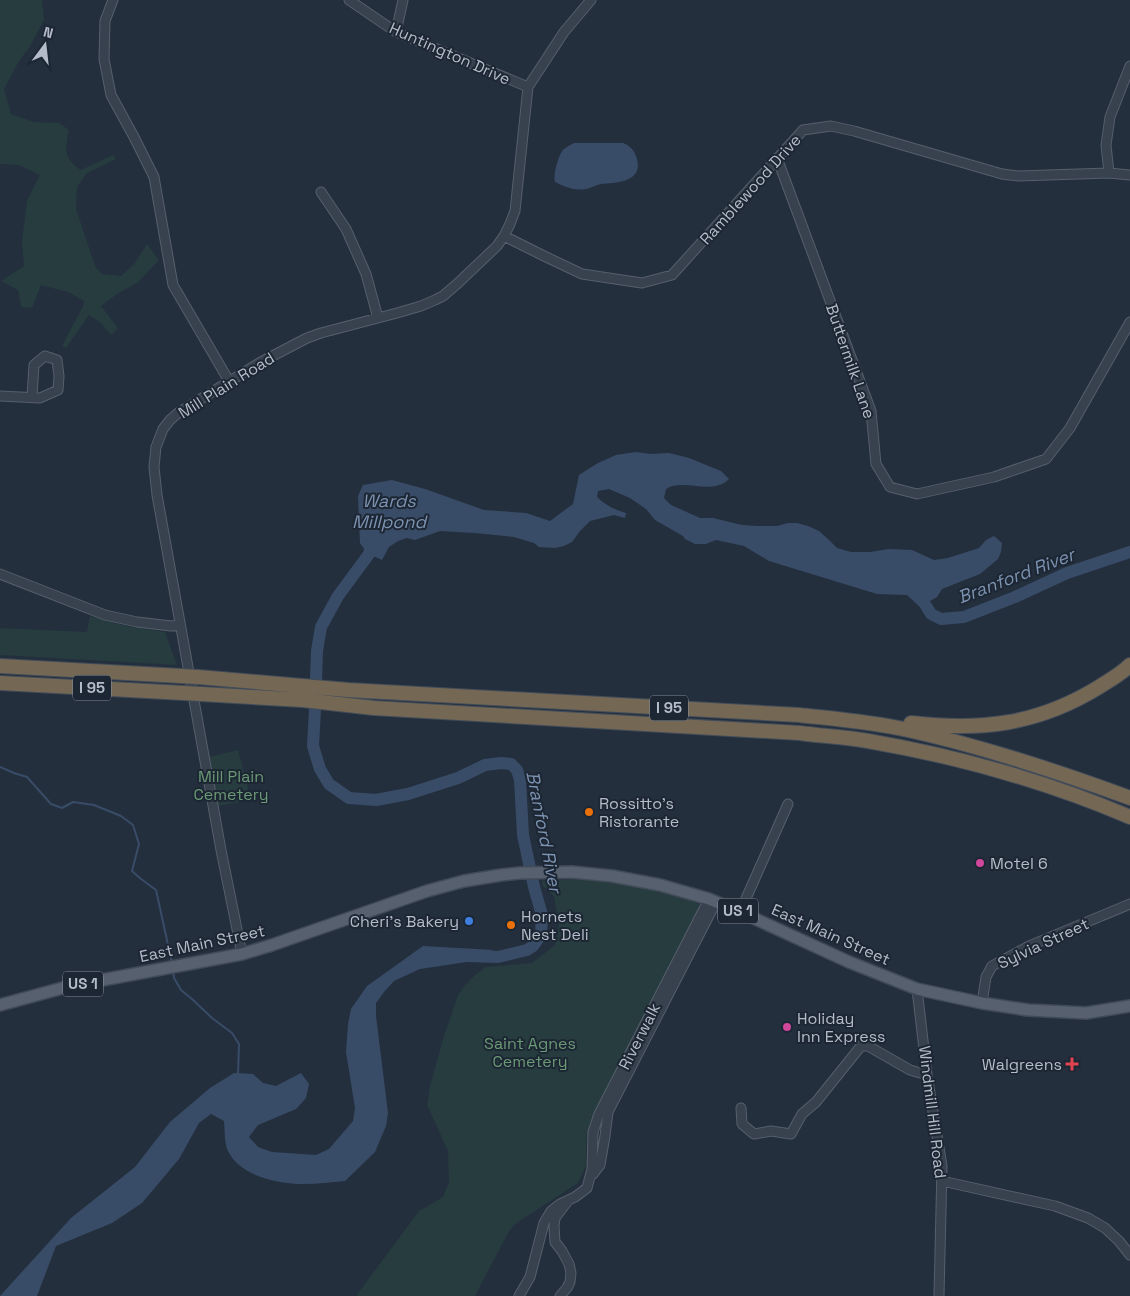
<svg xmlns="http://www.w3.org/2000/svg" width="1130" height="1296" font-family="'Space Grotesk',sans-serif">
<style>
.green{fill:#263c3f}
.water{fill:#394c67}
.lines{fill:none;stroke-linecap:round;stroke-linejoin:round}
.stream{stroke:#394c67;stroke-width:2}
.river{stroke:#394c67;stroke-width:12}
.minor-casing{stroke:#565f6c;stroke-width:11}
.major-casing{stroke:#414a57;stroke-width:14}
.highway-casing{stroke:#434c59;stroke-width:16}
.minor{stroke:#38414e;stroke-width:9}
.major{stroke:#56606e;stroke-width:11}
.highway{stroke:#746855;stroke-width:14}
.highway-bridge-casing{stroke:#434c59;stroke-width:16;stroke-linecap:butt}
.highway-bridge{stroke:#746855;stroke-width:14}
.food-dot{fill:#e8710a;stroke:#1d2633;stroke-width:2}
.hotel-dot{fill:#d1479c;stroke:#1d2633;stroke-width:2}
.shop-dot{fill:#3f7fe0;stroke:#1d2633;stroke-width:2}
.health-dot{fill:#e0444e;stroke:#1d2633;stroke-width:2}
.labels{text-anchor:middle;stroke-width:4;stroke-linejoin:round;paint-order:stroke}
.shield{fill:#1d2633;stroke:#878f9c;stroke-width:1}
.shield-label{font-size:15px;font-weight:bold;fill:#b4bcc9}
.street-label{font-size:16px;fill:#b4bcc9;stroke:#1d2633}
.park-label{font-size:16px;fill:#6b9a76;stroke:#1d2633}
.poi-label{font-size:16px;fill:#b4bcc9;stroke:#1d2633;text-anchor:start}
.water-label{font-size:18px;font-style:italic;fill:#7c92b1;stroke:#1d2633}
</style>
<rect width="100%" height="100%" fill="#242f3e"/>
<!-- green -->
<path class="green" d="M0 0H42L44 20 29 48 19 61 4 89 11 114 34 122 59 123 69 130C65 149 63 159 81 170L113 155 116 159 87 173 77 187 76 209 95 266 102 274 121 276 134 264 147 244 159 260 137 283 117 294 101 306 118 328 111 335 101 323 89 315 66 348 62 346 83 306 84 301 68 292 41 285 32 308 21 307 18 290 1 281 24 266 22 241 27 201 40 175 19 165 0 164Z
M90 616 126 626 165 632 177 665 0 655V628L87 632Z
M238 750 251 800 218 806 209 757Z
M577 879 627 884 667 893 699 904 697 915 591 1122 586 1140V1166L578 1183 515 1224 508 1233 475 1296H356L419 1211 443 1197 449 1182 448 1151 427 1105 430 1086 444 1036 458 995 465 985 475 975 486 967 532 963 555 945 559 925 554 896 542 885V881Z"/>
<!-- water -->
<path class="water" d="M574 143H623C629 145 634 150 636 156 645 181 619 183 601 184 596 185 591 188 586 189 575 191 565 187 555 182 553 175 558 156 563 150 566 147 570 145 574 143Z
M636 452 650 454 669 453 689 458 721 471 729 479C728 480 723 484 722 484 705 492 681 479 666 489L664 498 671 505 700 518H713L742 525 757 526H777L788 523H797L808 526 819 531 829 540 837 548 851 552H870L889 549 912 550 934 560 948 558 979 548 986 540 994 536 1002 543 1001 552 998 559 980 574 942 589 937 597 920 607 907 595 877 594 769 561 744 546 716 540 706 544H695L685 539 683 536 655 520 646 509 630 498 609 489 598 491 597 497C605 505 615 510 626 513L625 518 614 515 590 521 580 531 572 542 564 546 555 548 539 547 534 543 514 537 475 533 440 531 415 540 407 538 398 541 389 547 382 560 367 553 360 543 358 496 363 485 392 480 425 489 484 510 526 513 550 521 573 504 579 475 598 463 616 455Z
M423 946 493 950 480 960 420 969 394 981 384 992 376 1003V1016L388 1113 386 1126 375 1152 345 1181C331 1182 317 1184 303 1184 278 1184 240 1176 228 1151 224 1143 225 1130 224 1121L211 1114 199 1123 179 1159 142 1203 112 1223 56 1246 37 1296H0L71 1218 135 1167 170 1122 210 1088 234 1073 253 1074 263 1083 276 1086 301 1073 309 1084 306 1098 296 1109 258 1125 249 1137 258 1147 272 1152 316 1155 329 1149 353 1121 355 1108 346 1052 348 1024 351 1009 367 986Z"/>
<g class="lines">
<!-- stream -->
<path class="stream" d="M0 767 14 773 27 777 51 804 62 808 73 802 94 805 121 816 133 825 139 844 132 871 141 879 156 890 172 963
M173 971 174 978 181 990 192 999 212 1018 232 1033 239 1044 238 1075"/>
<!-- river -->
<path class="river" d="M917 591 931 614 941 619 964 617 1015 597 1067 573 1130 552
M316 680 317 651 321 627 338 596 369 554 374 540
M315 709 313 746 320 769 329 784 349 798 376 800 408 794 458 778 485 765 501 763 511 764 517 770 520 780 523 835 534 887 542 915 541 935 533 946 527 950 498 957 468 956"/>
<defs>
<path id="minor" d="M113 0 105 21 104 59 111 95 134 137 154 177 173 285 229 381
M349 0 396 32 528 87
M396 32 403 0
M777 158 871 411 876 464 890 487 917 494 994 477 1046 459 1070 428 1130 322
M1109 173 1106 145 1110 117 1130 66
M321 192 346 229 366 274 378 318
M504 236 544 256 582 274 642 283 672 275 803 130 831 126 854 131 1002 174 1018 176 1109 173 1130 175
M0 396 40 398 58 390 59 376 57 360 45 356 34 365 32 397
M0 574 105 615 137 622 171 626 180 625
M740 912 788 804
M242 954 221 850 157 495 154 467 156 447 163 429 170 420 178 413 261 362 307 338 321 333 397 313 421 306 435 300 443 296 457 284 497 246 504 236 510 224 515 211 528 87 564 32 591 0
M917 989 927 1075 942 1166 939 1296
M982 1003 986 977 992 966 1029 946 1130 904
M741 1108 742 1124 754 1134 771 1131 791 1134 802 1114 816 1102 861 1046H868L910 1070 927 1075
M593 1174 600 1165 605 1136 608 1112 716 902
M942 1181 1055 1206 1088 1218 1105 1228 1119 1241 1130 1255
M519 1296 530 1277 544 1223 551 1211 560 1204 575 1197 587 1188 592 1169 593 1132 599 1114 709 899
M560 1296 567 1288 570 1282 571 1273 569 1264 562 1251 555 1242 554 1226 555 1218 567 1202"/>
<path id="major" d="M0 1005 70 986 242 954 272 945 427 891 464 881 501 875 520 873 572 872 612 876 660 885 709 899 749 916 849 962 917 989 982 1003 1028 1010 1086 1013 1130 1006"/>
<path id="highway" d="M0 666 181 676
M198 677 348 690 799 715C835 719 872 722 908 730 984 747 1057 771 1130 798
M0 683 184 693
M201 694 303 700 374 708 800 733C822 736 845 737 868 741 955 756 1048 782 1130 817
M911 723C981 731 1037 725 1099 687 1110 680 1121 674 1130 665"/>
</defs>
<!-- minor casing -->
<use href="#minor" class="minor-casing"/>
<!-- major casing -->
<use href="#major" class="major-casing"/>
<!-- highway casing -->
<use href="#highway" class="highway-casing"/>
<!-- minor -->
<use href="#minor" class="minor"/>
<!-- major -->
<use href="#major" class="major"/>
<!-- highway -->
<use href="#highway" class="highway"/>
<defs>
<path id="highway-bridge" d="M181 676 198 677
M184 693 201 694"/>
</defs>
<!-- highway-bridge casing -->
<use href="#highway-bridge" class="highway-bridge-casing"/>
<!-- highway-bridge -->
<use href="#highway-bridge" class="highway-bridge"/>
</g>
<!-- markers -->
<g class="food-dot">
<circle cx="589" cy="812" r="5"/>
<circle cx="511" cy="925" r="5"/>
</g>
<g class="hotel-dot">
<circle cx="980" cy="863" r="5"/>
<circle cx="787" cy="1027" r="5"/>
</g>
<circle class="shop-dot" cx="469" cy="921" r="5"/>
<path class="health-dot" d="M1069.5 1056.5h5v5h5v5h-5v5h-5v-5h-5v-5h5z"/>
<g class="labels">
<!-- shield labels -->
<g class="shield">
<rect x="73" y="675.5" width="38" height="25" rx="4"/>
<rect x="650" y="695.5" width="38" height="25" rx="4"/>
<rect x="718" y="898.5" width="40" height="25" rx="4"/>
<rect x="63" y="971.5" width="40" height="25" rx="4"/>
</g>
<g class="shield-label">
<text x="92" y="693">I 95</text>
<text x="669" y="713">I 95</text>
<text x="738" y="916">US 1</text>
<text x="83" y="989">US 1</text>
</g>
<!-- street labels -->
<g class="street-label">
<text transform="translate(450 53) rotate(24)" y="6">Huntington Drive</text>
<text transform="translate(750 189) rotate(-48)" y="6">Ramblewood Drive</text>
<text transform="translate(851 361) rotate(71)" y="6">Buttermilk Lane</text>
<text transform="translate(226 385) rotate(-32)" y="6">Mill Plain Road</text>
<text transform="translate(831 934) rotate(24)" y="6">East Main Street</text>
<text transform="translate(202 943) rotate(-12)" y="6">East Main Street</text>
<text transform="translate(1043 943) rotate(-25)" y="6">Sylvia Street</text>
<text transform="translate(639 1036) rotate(-63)" y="6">Riverwalk</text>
<text transform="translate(933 1112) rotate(83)" y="6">Windmill Hill Road</text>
</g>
<!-- park labels -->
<g class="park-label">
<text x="231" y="782">Mill Plain<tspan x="231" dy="18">Cemetery</tspan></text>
<text x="530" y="1049">Saint Agnes<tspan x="530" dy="18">Cemetery</tspan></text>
</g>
<!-- poi labels -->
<g class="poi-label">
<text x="599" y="809">Rossitto's<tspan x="599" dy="18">Ristorante</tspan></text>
<text x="990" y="869">Motel 6</text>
<text x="521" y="922">Hornets<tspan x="521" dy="18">Nest Deli</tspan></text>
<text x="459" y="927" text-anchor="end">Cheri's Bakery</text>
<text x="797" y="1024">Holiday<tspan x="797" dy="18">Inn Express</tspan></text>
<text x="1062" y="1070" text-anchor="end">Walgreens</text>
</g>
<!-- water labels -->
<g class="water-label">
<text x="389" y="507">Wards<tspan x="389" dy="21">Millpond</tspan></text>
<text transform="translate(1016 576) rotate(-21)" y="6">Branford River</text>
<text transform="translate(544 832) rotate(79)" y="6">Branford River</text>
</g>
</g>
<!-- north arrow -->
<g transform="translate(45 45) rotate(15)" stroke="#1d2633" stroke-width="4" paint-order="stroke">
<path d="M0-4L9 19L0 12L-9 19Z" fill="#b4bcc9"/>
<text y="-8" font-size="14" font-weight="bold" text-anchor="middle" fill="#b4bcc9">N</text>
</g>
</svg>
